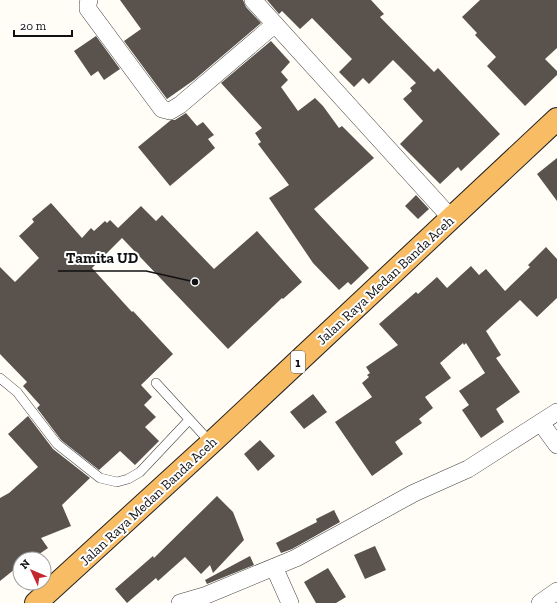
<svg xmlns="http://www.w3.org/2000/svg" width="557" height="603" font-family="'Zilla Slab',serif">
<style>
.building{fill:#5a524d}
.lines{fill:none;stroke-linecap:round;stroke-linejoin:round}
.service-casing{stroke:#444;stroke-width:10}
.minor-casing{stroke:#444;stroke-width:18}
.trunk-casing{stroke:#222;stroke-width:24}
.service{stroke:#fff;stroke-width:9}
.minor{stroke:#fff;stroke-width:17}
.trunk{stroke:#f7bc64;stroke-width:22}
.labels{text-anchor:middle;stroke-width:4;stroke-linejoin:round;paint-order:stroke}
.shield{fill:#fff;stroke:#585858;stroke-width:1}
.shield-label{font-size:13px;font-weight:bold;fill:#111}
.street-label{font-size:14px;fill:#111;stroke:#fff}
.leader{fill:none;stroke:#111;stroke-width:1.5}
.callout-dot{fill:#111;stroke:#fff;stroke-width:1.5}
.callout-label{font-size:15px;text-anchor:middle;font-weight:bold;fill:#111;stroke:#fff;stroke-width:4;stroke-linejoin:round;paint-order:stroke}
</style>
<rect width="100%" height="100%" fill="#fffdf5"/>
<!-- building -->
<path class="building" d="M120 0H243L246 7 261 23 194 80 167 99 124 41 141 29Z
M267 0H371L384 14 380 17 434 72 438 68 500 134 461 171 458 167 440 184 400 144 423 121 403 99 412 91 410 88 416 83 393 60 369 84 363 78 354 87 339 72 352 59 312 18 300 29 282 11 279 14Z
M480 0H557V48L545 59 557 71V75L525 106 487 66 496 57 475 35 477 33 462 17Z
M96 36 120 69 104 80 98 71 91 76 74 51Z
M271 41 290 62 281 72 288 80 281 87 298 111 315 98 323 106 339 128 342 126 374 158 314 209 369 268 351 285 348 282 339 290 313 263 269 198 289 185 258 144 261 142 255 133 262 128 221 83Z
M186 113 197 126 203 122 214 135 208 139 215 148 170 186 138 147 171 120H175Z
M557 158V201L537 174Z
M416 195 429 209 418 219 405 206Z
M51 203 82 238 91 228 94 231 105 221 107 223 110 220 118 228 141 206 156 221 162 215 214 269 257 231 302 282 283 299 282 298 228 349 122 238 92 268 132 312 133 311 173 354 141 385 152 397 144 405 156 417 145 427 159 441 135 465 120 451 99 470 61 440 37 408 40 405 23 386 27 382 0 354V267L15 282 39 258 19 236 34 222 32 219Z
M546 247 557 259V298L537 317 520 300 486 331 501 355 496 358 520 392 496 409 504 422 481 438 462 410 469 405 459 391 485 373 466 343 464 345 463 343 440 363 451 378 425 397 433 408 419 419 422 423 395 442 403 454 372 476 335 422 372 397 362 383 369 377 367 375 370 373 366 367 398 345 379 324 416 292 418 294 437 277 447 288 471 266 479 275 486 269 505 291 530 267 528 265Z
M313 394 327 412 304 429 290 412Z
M28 416 53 449 90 478 62 505 71 526 41 538 48 548 32 559H20V565L0 581V498L9 493 38 467 8 434Z
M260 440 275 456 258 471 244 454Z
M217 496 233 512 244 540 213 573 210 565 201 574 185 557 158 581 156 578 127 603 115 589 153 556 154 558Z
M334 510 340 522 292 549 281 553 276 543 317 522 316 519Z
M375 546 386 570 365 579 354 555Z
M250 556 254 565 207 584 205 580Z
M328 568 346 597 336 603H316L304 582Z"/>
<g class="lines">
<defs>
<path id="service" d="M0 378 17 392 57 444 100 478 117 482 128 479 140 472 189 420
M156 383 211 443"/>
<path id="minor" d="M89 0 88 4V9L162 109 170 111 180 105 274 25
M253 0 451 218
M541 423 557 445
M274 567 290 603
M180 603 204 596 296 558 414 493 468 469 557 412
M540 603 557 591"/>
<path id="trunk" d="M36 603 211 443 557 119"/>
</defs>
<!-- service casing -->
<use href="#service" class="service-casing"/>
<!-- minor casing -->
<use href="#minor" class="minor-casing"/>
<!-- trunk casing -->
<use href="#trunk" class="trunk-casing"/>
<!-- service -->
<use href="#service" class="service"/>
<!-- minor -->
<use href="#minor" class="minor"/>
<!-- trunk -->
<use href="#trunk" class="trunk"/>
</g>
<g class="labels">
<!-- shield labels -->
<rect class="shield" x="291" y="351" width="14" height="22" rx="3"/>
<g class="shield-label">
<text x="298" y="367">1</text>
</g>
<!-- street labels -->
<g class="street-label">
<text transform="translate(385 280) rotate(-43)" y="5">Jalan Raya Medan Banda Aceh</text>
<text transform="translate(148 501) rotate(-43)" y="5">Jalan Raya Medan Banda Aceh</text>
</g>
</g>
<!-- callouts -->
<path class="leader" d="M195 282L146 271H58"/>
<circle class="callout-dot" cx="195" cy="282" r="4"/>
<g class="callout-label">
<text x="102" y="263">Tamita UD</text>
</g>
<!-- north arrow -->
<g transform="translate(32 571) rotate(314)"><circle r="19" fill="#ffffff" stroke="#a0a0a0"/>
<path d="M0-3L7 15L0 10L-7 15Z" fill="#c4262e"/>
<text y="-6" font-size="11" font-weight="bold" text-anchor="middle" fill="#111111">N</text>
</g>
<!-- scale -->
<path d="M14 30v6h58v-6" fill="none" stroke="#111111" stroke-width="2"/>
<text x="20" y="30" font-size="12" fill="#111111" stroke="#ffffff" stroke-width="3" paint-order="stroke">20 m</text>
</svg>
